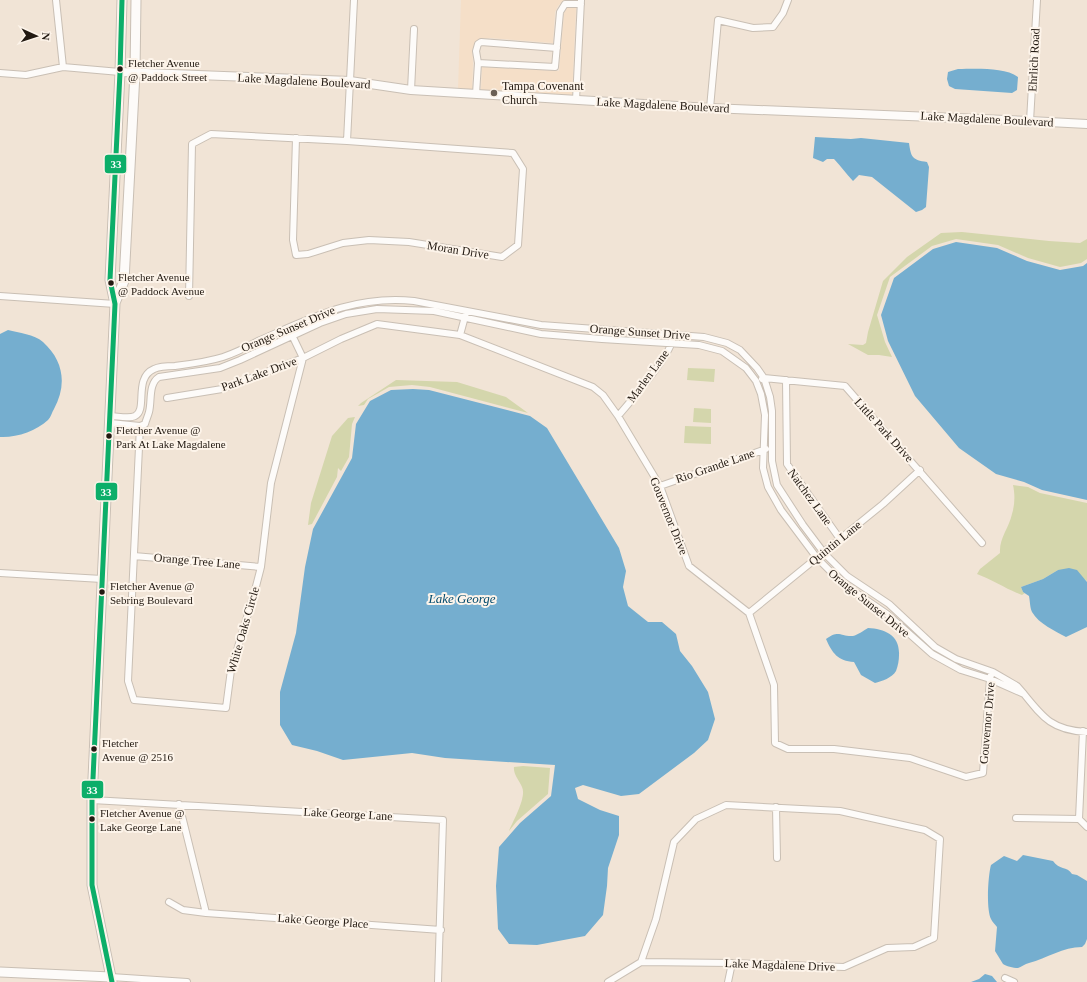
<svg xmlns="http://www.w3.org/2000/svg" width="1087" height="982" font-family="Georgia,serif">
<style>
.built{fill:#f5dfc8}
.green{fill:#d4d6ac}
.water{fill:#75aecf}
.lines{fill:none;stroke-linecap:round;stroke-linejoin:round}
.minor-casing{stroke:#c9bfb4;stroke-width:8}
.tertiary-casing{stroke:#c9bfb4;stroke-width:10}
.secondary-casing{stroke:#c9bfb4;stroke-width:11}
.minor{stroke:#fdfbf9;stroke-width:6}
.tertiary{stroke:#fdfbf9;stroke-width:8}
.secondary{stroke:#fdfbf9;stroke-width:9}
.bus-1-casing{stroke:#fdf4ea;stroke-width:8}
.bus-1{stroke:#0cae69;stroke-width:5}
.bus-dot{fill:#221911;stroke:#fdf4ea;stroke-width:1.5}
.poi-dot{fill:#6a6056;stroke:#fdf4ea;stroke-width:1.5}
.labels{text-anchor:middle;stroke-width:4;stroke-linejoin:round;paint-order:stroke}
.bus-label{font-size:11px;fill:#221911;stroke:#fdf4ea;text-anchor:start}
.street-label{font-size:12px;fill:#221911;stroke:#fdf4ea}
.poi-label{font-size:12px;fill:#221911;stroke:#fdf4ea;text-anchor:start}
.water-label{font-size:13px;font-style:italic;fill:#034b6e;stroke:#fdf4ea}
.line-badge{stroke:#fdf4ea;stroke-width:1.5}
.badge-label{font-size:11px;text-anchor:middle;font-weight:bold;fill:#fff}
</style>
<rect width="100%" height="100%" fill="#f1e4d6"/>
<!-- built -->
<path class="built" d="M461 0H577H565L562 2 558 6 555 12 553 43 490 38 481 39 475 41 472 51 473 63 472 90 458 89Z
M567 8H576L572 95 481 90 482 67 559 71 564 13Z"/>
<!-- green -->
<path class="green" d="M962 232 1049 241 1080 243 1087 239V259L1081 263 1060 267 1028 258 998 245 956 239 932 246 890 277 877 315 885 342 892 357 879 355H868L848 344 863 345 866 343 868 332 883 281 907 257 941 233Z
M688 368 715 369 714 382 687 380Z
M396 380 457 382 506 397 528 413 430 387 412 385 389 387 368 399 364 405 358 406 361 403Z
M694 408 711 409V423L693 422Z
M355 417 352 424 349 457 341 471 338 468 337 477 312 524 308 525 311 503 332 436 348 418Z
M685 426 711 427V444L684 443Z
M1013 485 1028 487 1040 493 1087 503V582L1086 580 1058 570 1043 579 1021 587 1023 592 1025 593 1022 595C1006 589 993 580 977 574L980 569 1000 553C999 538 1009 528 1012 514 1015 504 1015 494 1013 485Z
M523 766 550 768 548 794 517 821 509 831C513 821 527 797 522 787 519 780 513 774 514 767Z"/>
<!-- water -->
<path class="water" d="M958 69C976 69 1004 67 1018 77L1017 90 1012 93 955 89 949 86 947 79 948 72Z
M815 137 851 139 861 138 909 143C911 157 912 160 927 162L929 167 926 207 922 210 916 212 872 177 859 175 853 181C846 174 841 166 834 159H827L823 162 813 158Z
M956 242 997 248 1027 261 1060 270 1083 266 1087 263V500L1042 490 1024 482 996 474 959 448 915 396 888 341 881 315 894 278 933 249Z
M8 330C19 333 34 334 43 342 64 361 67 385 54 409 52 412 51 417 48 420 36 431 16 438 0 437V334Z
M413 389 429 390 530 416 547 428 619 548 626 571 623 587 628 606 648 622H662L676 634 680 651 692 666 708 692 715 719 708 740 694 753 639 794 621 796 583 785 575 788 578 799 600 810 619 816V835L608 868 607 886 603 915 585 936 537 945 509 944 498 929 496 886 499 847 520 823 551 796 555 765 445 758 412 753 343 760 317 751 292 745 280 725V692L296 633 305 567 313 529 352 458 356 424 370 401 391 390Z
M1069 568 1077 570 1087 582V627L1066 637C1055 631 1039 624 1032 612 1030 608 1030 601 1029 596L1023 592 1021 587 1043 579 1058 570Z
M868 628C885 629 900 635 899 655 899 660 898 666 896 671 892 678 882 681 875 683L861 675 854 662C838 661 832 653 826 639 839 629 841 637 853 636 858 635 864 630 868 628Z
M1023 855 1053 861C1059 870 1067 866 1072 874L1077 875 1087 881V939L1085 944 1082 947C1063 947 1047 958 1029 963 1025 964 1021 967 1018 968 1013 968 1006 966 1003 964L995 951 997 927C995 924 992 922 991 919 986 909 988 876 991 865L1004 856 1017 861Z
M985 974 992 976 997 982H971L979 979Z"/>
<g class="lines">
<defs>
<path id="minor" d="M56 0 63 67
M478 63 555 67 560 12 565 4H581
M0 73 26 75 63 67 120 72
M411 90 414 29
M476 94 478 63 476 51 478 44 481 42 557 48
M576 100 581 0
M710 108 718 20 753 28 773 27 783 13 788 0
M1030 121 1037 0
M347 141 354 0
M0 296 115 304
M189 296 192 144 211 134 347 141 513 153 523 169 518 245 502 257 409 242 369 240 343 243 308 254 296 255 293 240 296 138
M291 333 303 358
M460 335 466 313
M762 379 764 378 845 386 982 543
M786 380 787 464 840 539
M167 398 222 389 303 358 341 339 377 324 460 335 593 387 603 395 618 416 660 486 689 566 749 613 774 685 775 743 788 749H834L910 758 966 777 983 773 990 679 991 675
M618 416C630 402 671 355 672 340
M110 423 140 426 145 424C146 420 148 416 149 412 152 401 148 384 159 377L220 368 240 360 320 323 346 314 377 309 434 311 541 334 602 339 699 345 722 351 746 368 756 381 761 394 765 415 763 468 768 487 781 510 817 558 843 584 887 614 932 654 961 670 990 679 1024 694 1017 686 993 672 956 659 935 647 889 604 847 576 824 553 803 525 777 485 772 461V411L770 397 764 378 757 368 740 350 727 343 704 337 541 325 414 301C354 295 311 318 258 341 247 347 235 353 223 357 207 362 190 364 175 366 168 366 160 366 154 369 133 378 148 410 135 416 129 419 117 416 110 416
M140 426 128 681 134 700 226 708 231 670 254 594 261 567 271 483 303 358
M660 486 766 449
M134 556 261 567
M0 573 102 579
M749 613 883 504 920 470
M1024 694C1044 719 1053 730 1086 732
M92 800 443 820 438 982
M179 804 206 913
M776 807 777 858
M1016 818 1079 819 1087 827
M1079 819 1083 731
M169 902 183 910 206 913 441 930
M111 977 187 982
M1005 978 1014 982
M608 982 641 962 732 963 844 967 887 948 914 947 934 938 940 839 925 830 840 811 726 805 696 819 674 842 656 919 641 962
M728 982 732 963"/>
<path id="tertiary" d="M120 72 350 81 411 90 710 108 1030 121 1087 124"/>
<path id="secondary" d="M115 303 124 281 135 73 136 0
M0 972 111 977
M112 982 92 885V800L115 304 110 280 120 72 122 0"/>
</defs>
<!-- minor casing -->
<use href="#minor" class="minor-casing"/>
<!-- tertiary casing -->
<use href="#tertiary" class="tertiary-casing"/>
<!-- secondary casing -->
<use href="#secondary" class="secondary-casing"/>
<!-- minor -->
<use href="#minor" class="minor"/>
<!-- tertiary -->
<use href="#tertiary" class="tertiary"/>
<!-- secondary -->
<use href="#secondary" class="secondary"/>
<defs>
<path id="bus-1" d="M112 982 92 885V800L115 304 110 280 120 72 122 0"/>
</defs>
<!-- bus-1 casing -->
<use href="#bus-1" class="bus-1-casing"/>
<!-- bus-1 -->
<use href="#bus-1" class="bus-1"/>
</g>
<!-- markers -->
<g class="bus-dot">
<circle cx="120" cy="69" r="3.5"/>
<circle cx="111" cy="283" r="3.5"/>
<circle cx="109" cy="436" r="3.5"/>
<circle cx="102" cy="592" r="3.5"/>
<circle cx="94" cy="749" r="3.5"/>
<circle cx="92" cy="819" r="3.5"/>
</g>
<circle class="poi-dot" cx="494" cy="93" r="4"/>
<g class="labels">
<!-- bus labels -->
<g class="bus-label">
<text x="128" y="67">Fletcher Avenue<tspan x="128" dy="14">@ Paddock Street</tspan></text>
<text x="118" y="281">Fletcher Avenue<tspan x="118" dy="14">@ Paddock Avenue</tspan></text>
<text x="116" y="434">Fletcher Avenue @<tspan x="116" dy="14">Park At Lake Magdalene</tspan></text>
<text x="110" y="590">Fletcher Avenue @<tspan x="110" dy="14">Sebring Boulevard</tspan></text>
<text x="102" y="747">Fletcher<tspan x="102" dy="14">Avenue @ 2516</tspan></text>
<text x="100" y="817">Fletcher Avenue @<tspan x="100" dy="14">Lake George Lane</tspan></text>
</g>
<!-- street labels -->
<g class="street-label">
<text transform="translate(1034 60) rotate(-87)" y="4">Ehrlich Road</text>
<text transform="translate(304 81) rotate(3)" y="4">Lake Magdalene Boulevard</text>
<text transform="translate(663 105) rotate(3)" y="4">Lake Magdalene Boulevard</text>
<text transform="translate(987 119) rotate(3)" y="4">Lake Magdalene Boulevard</text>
<text transform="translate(458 250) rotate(9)" y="4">Moran Drive</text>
<text transform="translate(288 329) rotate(-23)" y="4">Orange Sunset Drive</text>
<text transform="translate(640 332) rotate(4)" y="4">Orange Sunset Drive</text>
<text transform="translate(259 374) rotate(-20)" y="4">Park Lake Drive</text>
<text transform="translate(648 376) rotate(-54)" y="4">Marlen Lane</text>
<text transform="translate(884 430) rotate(48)" y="4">Little Park Drive</text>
<text transform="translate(715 466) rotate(-19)" y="4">Rio Grande Lane</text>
<text transform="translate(810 497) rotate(54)" y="4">Natchez Lane</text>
<text transform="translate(669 516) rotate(68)" y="4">Gouvernor Drive</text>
<text transform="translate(835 543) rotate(-39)" y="4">Quintin Lane</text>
<text transform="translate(197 561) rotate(5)" y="4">Orange Tree Lane</text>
<text transform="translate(869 603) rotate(39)" y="4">Orange Sunset Drive</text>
<text transform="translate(243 630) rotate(-74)" y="4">White Oaks Circle</text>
<text transform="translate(987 723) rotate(-85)" y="4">Gouvernor Drive</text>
<text transform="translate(348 814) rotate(3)" y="4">Lake George Lane</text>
<text transform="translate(323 921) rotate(4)" y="4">Lake George Place</text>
<text transform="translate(780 965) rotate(2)" y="4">Lake Magdalene Drive</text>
</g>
<!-- poi labels -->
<g class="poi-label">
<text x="502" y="90">Tampa Covenant<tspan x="502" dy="14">Church</tspan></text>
</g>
<!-- water labels -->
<g class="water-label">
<text x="462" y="603">Lake George</text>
</g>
</g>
<g class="line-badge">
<rect x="104" y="154" width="23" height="20" rx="4" fill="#0cae69"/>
<rect x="95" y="482" width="23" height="19" rx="4" fill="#0cae69"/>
<rect x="81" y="780" width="23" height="19" rx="4" fill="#0cae69"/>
</g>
<g class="badge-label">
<text x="116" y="168">33</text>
<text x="106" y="496">33</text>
<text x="92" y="794">33</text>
</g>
<!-- north arrow -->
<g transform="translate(36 36) rotate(93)" stroke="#fdf4ea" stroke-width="3" paint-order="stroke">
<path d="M0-3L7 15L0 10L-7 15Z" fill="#221911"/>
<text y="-6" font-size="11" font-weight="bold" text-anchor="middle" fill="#221911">N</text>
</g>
</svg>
